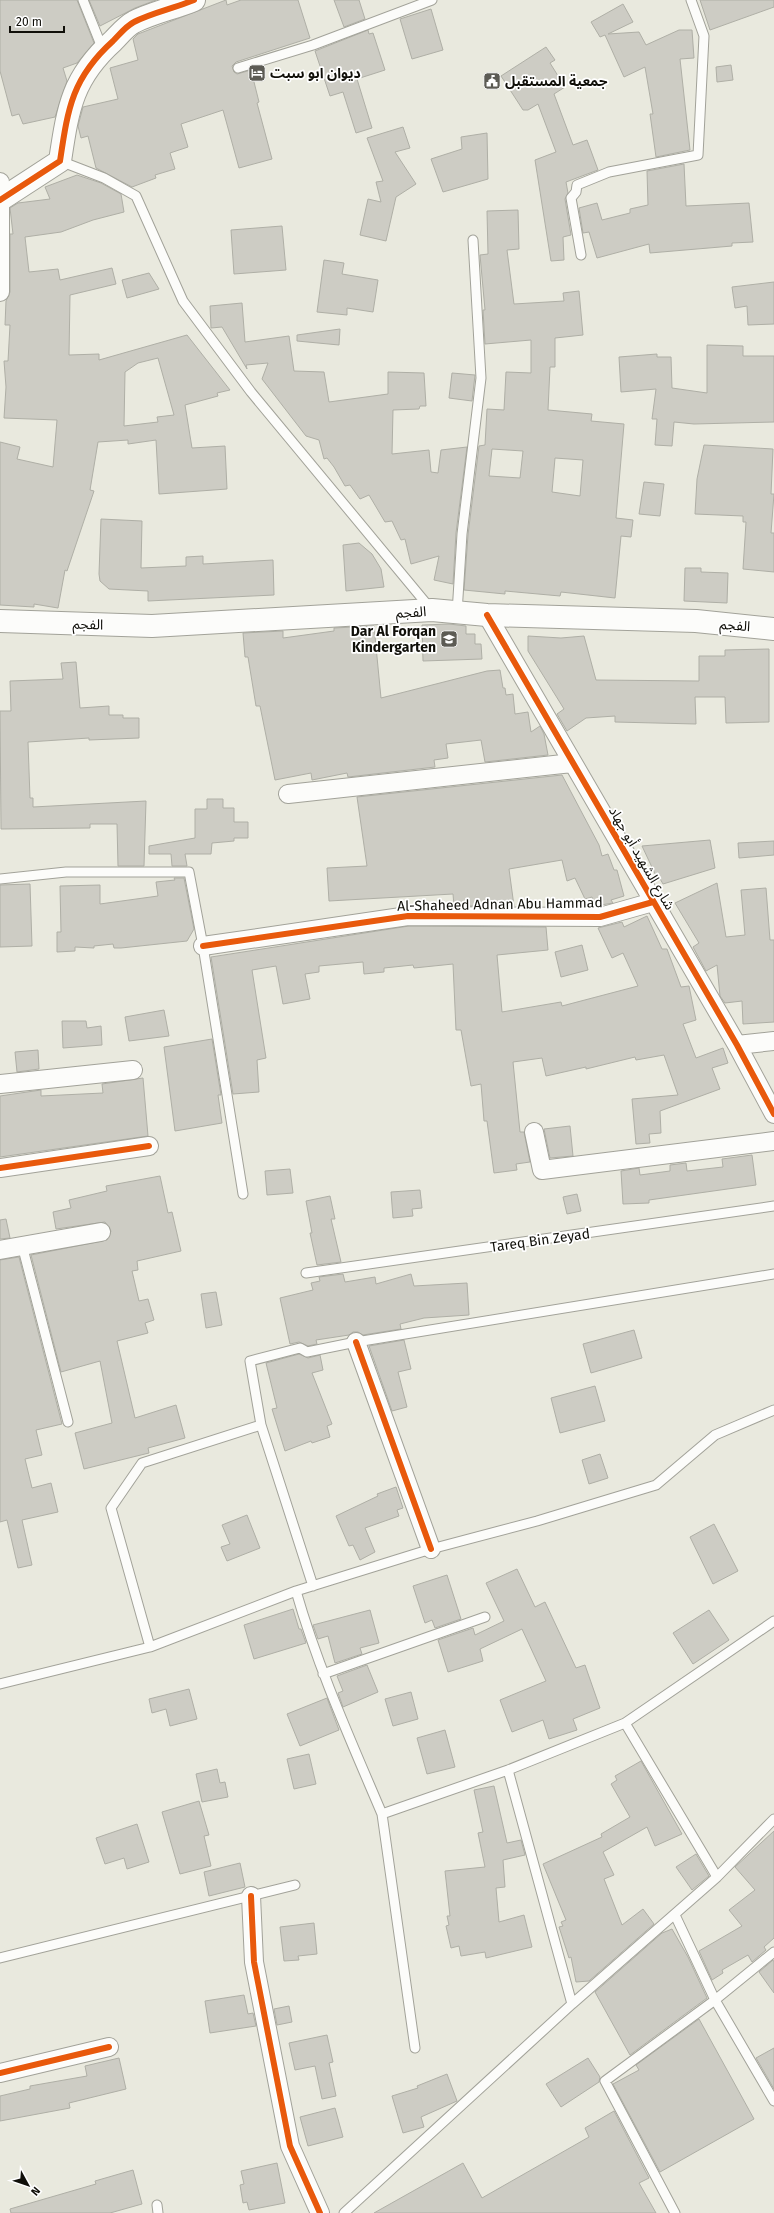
<svg xmlns="http://www.w3.org/2000/svg" width="774" height="2213" font-family="'Fira Sans','Noto Sans Arabic',sans-serif">
<style>
.building{fill:#cdccc4;stroke:#afafa6;fill-rule:evenodd}
.lines{fill:none;stroke-linecap:round;stroke-linejoin:round}
.service-casing{stroke:#a2a299;stroke-width:11}
.minor-casing{stroke:#a2a299;stroke-width:20}
.tertiary-casing{stroke:#a2a299;stroke-width:24}
.secondary-casing{stroke:#a2a299;stroke-width:24}
.service{stroke:#fcfcfa;stroke-width:9}
.minor{stroke:#fcfcfa;stroke-width:18}
.tertiary{stroke:#fcfcfa;stroke-width:22}
.secondary{stroke:#fcfcfa;stroke-width:22}
.cycleway-casing{stroke:#fff;stroke-width:8}
.cycleway{stroke:#e8590c;stroke-width:6}
.labels{text-anchor:middle;stroke-width:3.5;stroke-linejoin:round;paint-order:stroke}
.poi-label{font-size:14px;font-weight:bold;fill:#100f09;stroke:#fff;text-anchor:start}
.street-label{font-size:14px;fill:#100f09;stroke:#fff}
</style>
<rect width="100%" height="100%" fill="#e9e9de"/>
<!-- building -->
<path class="building" d="M0 0H77L94 43 77 63 63 68 67 81 55 117 23 124 19 114 12 116 0 71Z
M89 0H156L135 8 100 26Z
M226 0 227 5 241 0H298L310 38 236 62 232 66 234 72 237 74 251 70 259 102 257 103 272 159 239 168 223 110 181 124 188 147 170 153 175 169 155 175 156 178 132 187 96 168 88 136 81 138 78 126 83 107 118 99 110 68 138 60 133 39 138 34Z
M334 0H359L365 19 344 27Z
M700 0H774V7L710 30Z
M623 4 633 22 608 34 639 32 646 45 679 30H692L694 58 680 59 690 150 656 157 650 114H653L645 67 624 77 605 35 600 37 591 22Z
M431 9 443 50 412 59 400 19Z
M368 30 369 34 373 33 385 70 357 79 372 128 356 133 343 92 330 96 315 51Z
M546 47 555 60 550 63 565 87 554 94 573 145 587 140 598 170 566 182 568 193 565 199 571 235 563 237 564 260 551 261 535 160 556 152 538 104 528 110H523L501 76Z
M731 65 733 80 717 82 716 67Z
M403 127 410 148 395 152 416 184 396 197 386 241 360 235 368 199 381 202 376 182 383 181 367 138Z
M487 133 488 179 443 192 431 159 462 149 461 137Z
M684 164 686 206 749 203 753 242 732 243V246L650 253 649 244 597 258 589 232 583 233 579 208 597 203 602 220 630 213V209L648 205 647 171Z
M77 175 101 183 121 194 124 212 93 220 61 232 25 237 29 272 58 269 60 280 112 268 116 284 70 295 69 355 99 354V360L187 335 230 390 217 393 218 396 185 405 192 448 225 446 227 489 159 494 156 440 128 444V440L98 442 90 490 94 491 67 571 65 570 58 608 34 604V607L0 605V442L20 447 17 459 53 467 57 420 4 418 6 387 4 361H8L10 325H5L6 301 10 292V234H13L10 208 18 203 50 199 45 187ZM158 358 174 415 157 417 158 422 124 426 125 372 138 363Z
M518 210 519 249 507 250 514 304 564 301 563 293 579 291 583 335 555 338V367H550L548 410 592 414 591 421 624 424 616 518 633 520 631 537 621 536 615 598 561 592 560 596 505 591V594L464 590 468 535 479 446 485 445 487 409 504 410 506 372 531 373V340L485 344 483 310H485L480 255 488 254 487 211ZM492 449 523 451 520 478 489 476ZM555 458 583 460 580 496 552 492Z
M282 226 286 270 234 274 231 230Z
M324 260 344 263 342 274 378 280 373 312 347 308V315L317 312Z
M149 273 159 289 127 298 122 280Z
M774 282V324L748 325 747 306 735 308 732 287Z
M242 303 245 342 289 336 294 371 324 372 329 402 388 394V372L424 373 426 406H420L419 409 393 410 392 454 429 450 431 472 438 473 441 450 467 447 456 533 453 584 434 580 439 556 411 564 405 539 401 540 392 521 385 522 369 495 360 499 350 485 345 486 334 467 327 458 324 459 319 440 306 436 262 379 268 363 246 365 247 369 222 327 211 328 210 306Z
M340 329 339 345 297 341V335Z
M707 345 743 346V356H774V422L694 424 674 422 672 446 655 445 657 419H652L656 389 621 392 619 357 657 354V357H671L672 388 707 393Z
M452 373 475 375 472 401 449 398Z
M704 445 773 449 771 494H774L771 533H774V572L743 569 746 522H743V516L695 514 697 479Z
M644 482 664 484 660 516 639 514Z
M101 519 142 521 141 568 186 566V557L203 556V564L273 560 274 595 148 601V591L109 589 100 581 99 574Z
M359 543 372 554 381 569 384 587 346 591 343 545Z
M685 568H701V572L728 573 727 603 684 601Z
M449 624 466 626V634H475V644H481L482 659 423 661 422 625Z
M374 626 381 698 487 671 500 670 503 688H505L506 695 513 694 515 714 528 712 531 732 540 726 544 734 548 755 485 762 481 740 446 744 448 758 434 760 435 767 348 777 347 773 312 780 311 773 275 780 260 706H256L248 657H245L243 633 283 631V638L334 631V628Z
M528 636 561 638 584 636 596 680 699 681V656H725V650L769 649V722L726 723 725 697H695L696 724 615 722V716L586 718 567 731 557 714 564 709 528 651Z
M76 662 80 708 109 706V715H123V718H139V738L89 740V738L28 742 30 798H33V807L146 801 144 866H118L117 824H90V828L1 829 0 711H11L10 681 63 679 61 663Z
M562 775 599 845 602 856 608 854 614 870H617L624 896 611 900 613 903 595 906 592 897 585 899 575 878 567 881 562 860 509 869 514 906H454L453 894 329 901 327 868 367 866 357 797Z
M207 799H223V808H234V822H248V838H234V841L212 843 211 854H185L187 866H172L171 854H149V846L195 838V809H207Z
M710 840 715 868 663 884 659 877 657 878 642 846Z
M774 841V855L739 858 738 843Z
M174 878H184L194 929 187 941 121 948H114L113 944 94 946V948L75 947V951L57 952V932H61L60 886 100 885V904L158 896 156 882 175 880Z
M717 883 726 937 745 935 741 890 766 888 770 940H774V1022L743 1024 742 1001 725 1003 720 996 717 965 706 971 693 947 699 943 675 903Z
M30 884 32 946 0 947V885Z
M647 916 662 949H667L681 987 689 986 696 1020 683 1024 696 1058 723 1048 728 1063 712 1068 720 1089 660 1111 661 1133 649 1134 650 1143 636 1144 632 1099 678 1095 664 1055 636 1060 635 1057 586 1069V1067L546 1076 542 1058 513 1062 520 1132H524L530 1162 516 1164 517 1170 494 1173 487 1121H484L481 1084 471 1086 461 1030H456L453 964 414 968 413 965 384 968V972L364 974 363 962 319 966V972L305 974 310 999 283 1004 276 966 252 970 266 1058 257 1060 259 1092 233 1094 211 957 409 926 546 927 548 950 497 955 502 1012 561 1002 562 1006 638 986 623 953 612 958 598 928 622 922 624 927Z
M582 945 588 970 561 977 555 952Z
M164 1010 169 1036 129 1041 125 1017Z
M62 1021H86L87 1028 101 1026 102 1045 63 1048Z
M212 1039 221 1095H218L222 1123 175 1131 164 1047Z
M38 1050 39 1069 17 1072 15 1052Z
M143 1078 148 1136 0 1157V1096L41 1090V1096L103 1093 102 1084Z
M570 1126 573 1156 550 1158 544 1129Z
M752 1155 756 1185 649 1200V1203L623 1204 621 1171 639 1168 640 1175 670 1171V1165L686 1163 687 1171 723 1167 722 1159Z
M290 1169 293 1193 267 1195 265 1171Z
M160 1176 168 1213 172 1212 181 1251 137 1261 138 1270 132 1271 139 1301 148 1299 154 1320 145 1323 148 1333 117 1341 135 1418 176 1405 185 1438 148 1448 149 1453 84 1469 75 1433 112 1423 100 1361 61 1372 31 1255 107 1240 111 1231 105 1222 56 1229 53 1212 71 1208 69 1200 107 1191 106 1186Z
M420 1190 422 1208 412 1209 413 1216 393 1218 391 1192Z
M577 1194 581 1211 567 1214 563 1197Z
M330 1196 335 1219H331L341 1262 317 1265 310 1233H312L306 1201Z
M6 1219 10 1238 0 1239V1220Z
M19 1257 62 1424 36 1430 42 1455 25 1459 32 1488 51 1483 58 1512 22 1520 32 1565 18 1568 7 1520 0 1522V1260Z
M343 1274 345 1282 375 1277 376 1284 411 1274 414 1286 467 1283 469 1315 424 1318 400 1324 401 1329 363 1335 358 1332H353L349 1335 316 1340 317 1344 308 1346 299 1342 290 1344 280 1298 313 1290 311 1283 320 1281 319 1277Z
M216 1292 222 1325 206 1328 201 1294Z
M634 1330 642 1358 591 1373 583 1344Z
M404 1340 411 1369 398 1372 407 1407 392 1411 369 1346Z
M299 1354 308 1358 320 1355 323 1370 312 1373 332 1424 327 1426 330 1437 312 1443 311 1441 285 1451 272 1409 277 1408 266 1363Z
M595 1386 605 1421 560 1433 551 1398Z
M600 1454 608 1478 589 1484 582 1460Z
M396 1487 403 1508 397 1510 399 1516 365 1528 375 1552 360 1560 353 1545 349 1546 336 1516 378 1496 377 1494Z
M247 1515 260 1548 227 1561 221 1547 230 1544 222 1525Z
M714 1524 738 1571 713 1584 690 1537Z
M517 1569 535 1607 545 1602 576 1668 585 1665 600 1708 573 1719 577 1730 549 1739 543 1720 512 1732 500 1700 546 1681 522 1629 480 1649 483 1661 448 1672 438 1640 473 1628 475 1635 504 1621 486 1583Z
M447 1575 461 1619 435 1628 432 1620 425 1623 413 1586Z
M293 1609 299 1629H301L306 1643 254 1659 244 1625Z
M370 1610 379 1643 360 1648 362 1654 335 1663 328 1636 318 1639 313 1625Z
M709 1610 729 1640 693 1664 673 1633Z
M367 1665 378 1692 343 1707 338 1693 343 1691 337 1676Z
M189 1689 197 1719 170 1726 166 1709 152 1713 149 1699Z
M411 1692 418 1719 393 1726 385 1699Z
M327 1698 339 1730 300 1746 287 1714Z
M445 1730 455 1767 427 1774 417 1738Z
M309 1754 316 1784 294 1789 287 1759Z
M641 1761 682 1834 655 1846 647 1827 603 1852 614 1875 604 1879 622 1925 643 1909 654 1924 589 1981 576 1982 571 1957 569 1958 559 1927 563 1926 561 1922 566 1920 543 1864 602 1837 601 1834 630 1817 611 1784 617 1780 615 1776Z
M217 1769 220 1783 225 1782 228 1797 202 1802 196 1774Z
M494 1786 507 1843 521 1840 525 1855 503 1860 505 1887 496 1888 499 1922 524 1915 532 1947 486 1958 485 1952 461 1956 459 1946 451 1948 446 1926 449 1925 447 1916H450L445 1871 485 1867 478 1833 483 1832 474 1790Z
M199 1801 209 1835 204 1836 211 1866 180 1874 162 1812Z
M137 1824 149 1862 127 1869 124 1858 105 1864 96 1838Z
M774 1831V1938L764 1947 766 1950 752 1962 748 1955 722 1970 723 1973 712 1980 699 1951 742 1926 729 1910 755 1890 735 1867Z
M696 1854 709 1876 692 1890 676 1867Z
M240 1863 245 1887 209 1896 204 1872Z
M314 1923 317 1954 298 1956 299 1960 284 1961 280 1927Z
M672 1929 688 1957 707 1998 630 2055 595 1992 662 1933Z
M773 1960 774 1962V1993L759 1972Z
M244 1995 248 2014 253 2013 256 2026 210 2033 205 2001Z
M289 2006 292 2022 277 2025 274 2009Z
M699 2019 754 2119 660 2172 613 2084 639 2070 636 2065Z
M327 2035 333 2062 329 2063 336 2096 322 2099 315 2066 295 2070 289 2043Z
M774 2048V2089L756 2058Z
M119 2058 126 2089 69 2103 70 2108 0 2121V2096L30 2089V2086L87 2076 85 2066Z
M588 2058 600 2077 599 2082 561 2107 546 2084Z
M447 2074 457 2101 421 2117 424 2127 403 2133 392 2096 418 2088 417 2086Z
M335 2108 343 2137 308 2146 300 2117Z
M614 2111 649 2178 639 2183 656 2213H374L463 2163 482 2198 589 2137 585 2128Z
M277 2163 285 2203 249 2210 247 2202 243 2203 240 2185 244 2184 241 2171Z
M133 2170 142 2204 110 2213H11L10 2209 96 2184 95 2181Z"/>
<g class="lines">
<defs>
<path id="service" d="M83 0 103 50
M238 68 313 45 432 0
M60 161 104 178 136 196 183 301 251 392 430 608
M581 255 571 198 576 192 577 185 609 172 698 155 704 36 691 0
M457 613 462 534 481 378 473 240
M0 879 66 872H189L203 946 243 1194
M22 1245 68 1422
M306 1273 774 1206
M313 1586 261 1425 250 1361 300 1348 307 1352 356 1342 774 1274
M296 1591 431 1549 537 1521 656 1485 715 1435 774 1410
M150 1647 111 1508 142 1463 261 1425
M323 1674 485 1617
M0 1684 150 1647 296 1591C318 1668 351 1741 382 1814L508 1770 625 1723 774 1621
M625 1723 717 1877
M508 1770 572 2004
M382 1814 415 2048
M675 1915 715 2000 774 1952
M0 1958 295 1885
M157 2205 158 2213
M344 2213 572 2004 717 1877 774 1819
M675 2213 605 2081 715 2000 774 2101"/>
<path id="minor" d="M0 182V292
M487 615 737 1045 774 1114
M288 794 572 763
M203 946 408 916 600 917 653 902
M737 1045 774 1041
M0 1084 133 1070
M534 1132 542 1170 774 1141
M0 1168 149 1146
M0 1250 101 1232
M356 1342 431 1549
M251 1896 254 1962 290 2146 320 2213
M0 2073 109 2047"/>
<path id="tertiary" d="M0 200 60 161C68 108 72 78 113 41 119 35 126 26 134 22 151 13 175 8 194 0"/>
<path id="secondary" d="M0 621 152 626 432 610 487 615 696 621 774 629"/>
</defs>
<!-- service casing -->
<use href="#service" class="service-casing"/>
<!-- minor casing -->
<use href="#minor" class="minor-casing"/>
<!-- tertiary casing -->
<use href="#tertiary" class="tertiary-casing"/>
<!-- secondary casing -->
<use href="#secondary" class="secondary-casing"/>
<!-- service -->
<use href="#service" class="service"/>
<!-- minor -->
<use href="#minor" class="minor"/>
<!-- tertiary -->
<use href="#tertiary" class="tertiary"/>
<!-- secondary -->
<use href="#secondary" class="secondary"/>
<defs>
<path id="cycleway" d="M0 200 60 161C68 108 72 78 113 41 119 35 126 26 134 22 151 13 175 8 194 0
M487 615 737 1045 774 1114
M203 946 408 916 600 917 653 902
M0 1168 149 1146
M356 1342 431 1549
M251 1896 254 1962 290 2146 320 2213
M0 2073 109 2047"/>
</defs>
<!-- cycleway casing -->
<use href="#cycleway" class="cycleway-casing"/>
<!-- cycleway -->
<use href="#cycleway" class="cycleway"/>
</g>
<!-- icons -->
<defs>
<symbol id="hotel-square" viewBox="-11 -11 22 22"><rect x="-9" y="-9" width="18" height="18" rx="4" fill="#5c5b54" stroke="#fff"/><path d="M-6-4.5h1.5V1H6V5H4.5V3h-9V5H-6ZM-4 0a1.8 1.8 0 1 1 3.6 0ZM.5 0V-2.5h3Q6-2.5 6 0Z" fill="#fff"/></symbol>
<symbol id="civic-square" viewBox="-11 -11 22 22"><rect x="-9" y="-9" width="18" height="18" rx="4" fill="#5c5b54" stroke="#fff"/><path d="M-.6-6.5H3V-4.5H.6V-3L4-1V1h2V6H-6V1h2V-1L-.6-3ZM-1.2 2.5V6h2.4V2.5Z" fill="#fff"/></symbol>
<symbol id="school-square" viewBox="-11 -11 22 22"><rect x="-9" y="-9" width="18" height="18" rx="4" fill="#5c5b54" stroke="#fff"/><path d="M0-5L7-2L0 1L-7-2ZM-4 1L0 2.5L4 1V4Q0 6-4 4Z" fill="#fff"/></symbol>
</defs>
<g fill-rule="evenodd">
<use href="#hotel-square" x="247" y="63" width="20" height="20"/>
<use href="#civic-square" x="482" y="71" width="20" height="20"/>
<use href="#school-square" x="439" y="629" width="20" height="20"/>
</g>
<g class="labels">
<!-- poi labels -->
<g class="poi-label">
<text x="270" y="78">ديوان ابو سبت</text>
<text x="505" y="86">جمعية المستقبل</text>
<text x="436" y="636" text-anchor="end">Dar Al Forqan<tspan x="436" dy="16">Kindergarten</tspan></text>
</g>
<!-- street labels -->
<g class="street-label">
<text transform="translate(411 612) rotate(-3)" y="5">الفجم</text>
<text transform="translate(88 624) rotate(2)" y="5">الفجم</text>
<text transform="translate(735 625) rotate(5)" y="5">الفجم</text>
<text transform="translate(642 858) rotate(60)" y="5">شارع الشهيد أبو جهاد</text>
<text transform="translate(500 904) rotate(-1)" y="5">Al-Shaheed Adnan Abu Hammad</text>
<text transform="translate(540 1240) rotate(-8)" y="5">Tareq Bin Zeyad</text>
</g>
</g>
<!-- north arrow -->
<g transform="translate(28 2185) rotate(130)" stroke="#ffffff" stroke-width="3" paint-order="stroke">
<path d="M0-3L7 15L0 10L-7 15Z" fill="#100f09"/>
<text y="-6" font-size="11" font-weight="bold" text-anchor="middle" fill="#100f09">N</text>
</g>
<!-- scale -->
<path d="M10 26v6h54v-6" fill="none" stroke="#100f09" stroke-width="2"/>
<text x="16" y="26" font-size="12" fill="#100f09" stroke="#ffffff" stroke-width="3" paint-order="stroke">20 m</text>
</svg>
